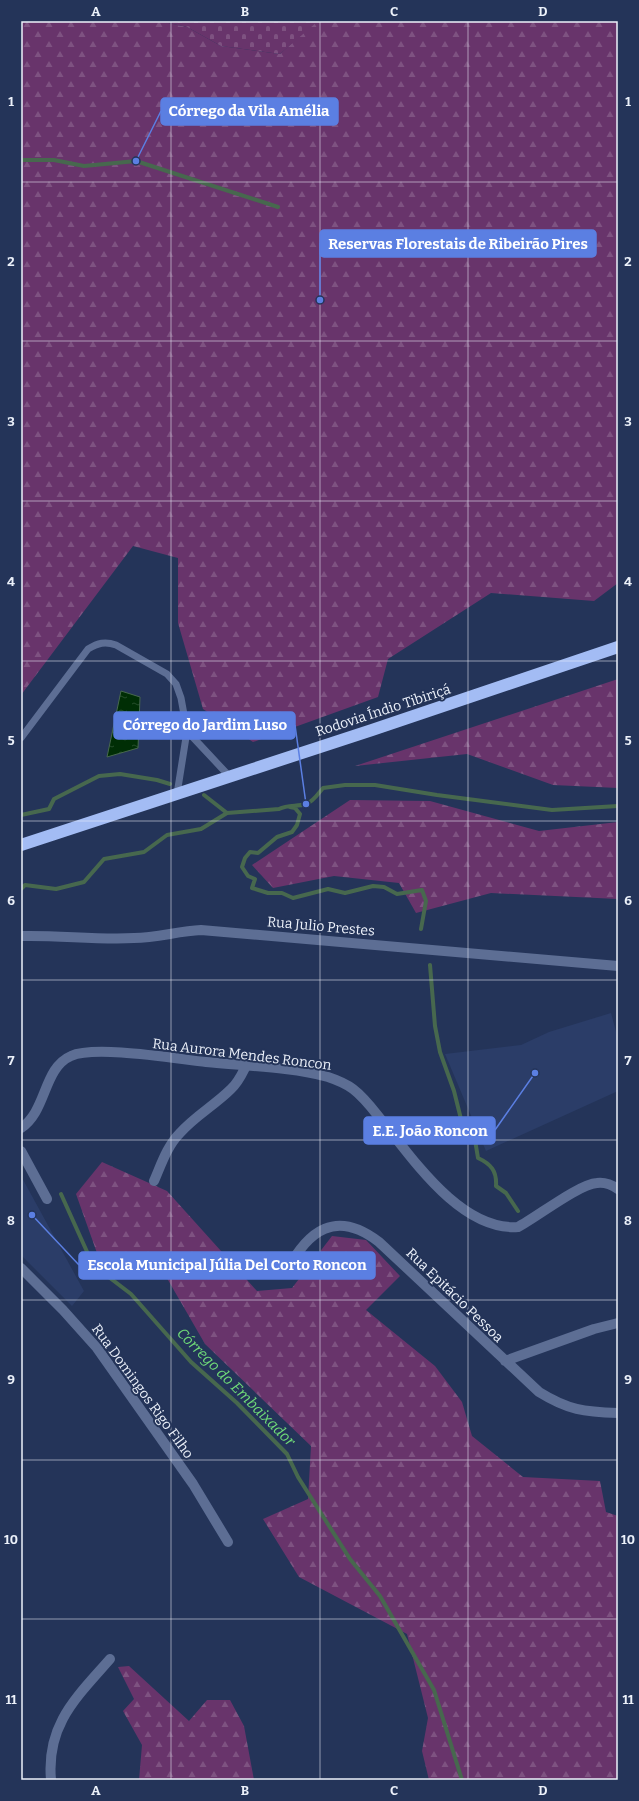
<svg xmlns="http://www.w3.org/2000/svg" width="639" height="1801" font-family="Bitter,serif">
<style>
.built{fill:#2b3d68}
.forest{fill:url(#forest-firs)}
.cemetery{fill:url(#cemetery-stones)}
.water{fill:url(#water-ripples);stroke:#47684e}
.lines{fill:none;stroke-linecap:round;stroke-linejoin:round}
.stream{stroke:#47684e;stroke-width:4}
.lane{stroke:#5d6e94;stroke-width:7}
.street{stroke:#5d6e94;stroke-width:10}
.highway{stroke:#a3bcf4;stroke-width:12}
.grid{fill:none;stroke:#ecf1fa;stroke-width:1;stroke-opacity:0.55}
.labels{text-anchor:middle;stroke-width:4;stroke-linejoin:round;paint-order:stroke}
.street-label{font-size:14px;fill:#ecf1fa;stroke:#243459}
.water-label{font-size:15px;font-style:italic;fill:#70dc78;stroke:#243459}
.leader{fill:none;stroke:#5b7fe2;stroke-width:1.5}
.callout-dot{fill:#5b7fe2;stroke:#243459;stroke-width:1.5}
.callout{fill:#5b7fe2;stroke:#5b7fe2;stroke-width:1.5}
.callout-label{font-size:15px;text-anchor:middle;font-weight:bold;fill:#fff}
.neatline{fill:none;stroke:#ecf1fa;stroke-width:1.5}
.grid-label{font-size:13px;text-anchor:middle;font-weight:bold;fill:#ecf1fa}
</style>
<defs>
<pattern id="forest-firs" width="22" height="20" patternUnits="userSpaceOnUse"><rect width="22" height="20" fill="#68346b"/><path d="M5 1l3.5 6h-7zM16 11l3.5 6h-7z" fill="#7e5281"/></pattern>
<pattern id="cemetery-stones" width="16" height="16" patternUnits="userSpaceOnUse"><rect width="16" height="16" fill="#68346b"/><path d="M2 7V4a2 2 0 0 1 4 0v3zM10 15v-3a2 2 0 0 1 4 0v3z" fill="#7e5281"/></pattern>
<pattern id="water-ripples" width="26" height="14" patternUnits="userSpaceOnUse"><rect width="26" height="14" fill="#002e05"/><path d="M2 4q2-2 4 0t4 0M15 11q2-2 4 0t4 0" fill="none" stroke="#254d2a"/></pattern>
</defs>
<rect width="100%" height="100%" fill="#243459"/>
<!-- built -->
<path class="built" d="M611 1013 618 1039V1091L486 1151 445 1054 521 1045 549 1032Z
M21 1176 84 1291 72 1306 21 1255Z"/>
<!-- forest -->
<path class="forest" d="M21 21H159L187 27 221 46 280 54 316 21H618V583L594 601 491 593 388 659 378 697 253 742 203 709 178 623V558L133 546 21 695Z
M618 679V788L553 785 467 754 355 766Z
M350 800 430 801 539 831 618 822V899L491 893 416 913 399 883 334 876 273 888 252 865Z
M102 1162 167 1191 257 1291 292 1288 332 1236 366 1240 400 1276 366 1310 435 1366 462 1402 472 1436 523 1477 600 1481 606 1512 618 1516V1780H429L422 1751 428 1718 407 1634 299 1577 263 1519 308 1499 311 1446 205 1344 164 1273 97 1253 76 1194Z
M129 1666 189 1721 207 1700H230L244 1726 254 1780H139L142 1745 123 1711 134 1699 118 1667Z"/>
<!-- cemetery -->
<path class="cemetery" d="M159 21H316L317 22 280 54 221 46 187 27Z"/>
<!-- water -->
<path class="water" d="M121 691 140 697 138 748 107 757Z"/>
<g class="lines">
<!-- stream -->
<path class="stream" d="M21 160H54L84 166 136 161 278 207
M204 795 227 813
M290 807 295 808 300 814 297 825 292 832 277 837 258 853 250 852 245 858 242 867 248 876 255 879 252 888 268 893H282L293 898 328 889 345 893 373 886 384 887 397 894 422 890 426 901 421 929
M21 815 49 809 54 799 99 776 120 774 157 780 170 784
M21 889 25 885 56 889 84 882 104 859 144 852 167 835 201 829 227 813 279 809C288 804 297 807 306 804 313 802 318 794 323 788L345 785H375L437 795 552 810 618 806
M430 965 435 1026 440 1052 454 1091 461 1119 475 1140 478 1158C491 1164 497 1171 496 1186L506 1193 518 1211
M61 1194 93 1265 131 1294 191 1362 237 1403 287 1454 298 1477 350 1559 380 1596 434 1690 462 1780"/>
<!-- lane -->
<path class="lane" d="M187 731 230 777
M21 738 88 649C98 643 105 641 116 645L167 674 176 684 181 698 187 731 177 794"/>
<!-- street -->
<path class="street" d="M21 936C59 935 97 940 134 938 157 938 178 931 201 930L618 966
M21 1128C47 1111 43 1068 71 1056 95 1045 177 1059 206 1062 244 1066 292 1067 328 1077 337 1080 345 1083 353 1089 365 1098 374 1111 383 1122 415 1162 462 1231 518 1227 537 1217 579 1184 597 1183 604 1182 612 1185 618 1189
M21 1151 47 1199
M154 1181C161 1165 167 1146 180 1133 195 1116 215 1105 231 1089 238 1083 242 1074 246 1066
M21 1268 63 1310 97 1348 193 1484 228 1542
M286 1272C308 1230 336 1209 379 1242L539 1392C568 1410 584 1412 618 1413
M505 1361 594 1329 618 1323
M51 1780C46 1724 77 1697 110 1659"/>
<!-- highway -->
<path class="highway" d="M21 845 372 730 618 647"/>
</g>
<!-- grid -->
<path class="grid" d="M171 21V1780M320 21V1780M468 21V1780M21 182H618M21 341H618M21 501H618M21 661H618M21 821H618M21 980H618M21 1140H618M21 1300H618M21 1460H618M21 1619H618"/>
<g class="labels">
<!-- street labels -->
<g class="street-label">
<text transform="translate(383 710) rotate(-18)" y="5">Rodovia Índio Tibiriçá</text>
<text transform="translate(321 926) rotate(5)" y="5">Rua Julio Prestes</text>
<text transform="translate(242 1054) rotate(7)" y="5">Rua Aurora Mendes Roncon</text>
<text transform="translate(455 1295) rotate(44)" y="5">Rua Epitácio Pessoa</text>
<text transform="translate(143 1391) rotate(54)" y="5">Rua Domingos Rigo Filho</text>
</g>
<!-- water labels -->
<g class="water-label">
<text transform="translate(236 1387) rotate(45)" y="5">Córrego do Embaixador</text>
</g>
</g>
<!-- callouts -->
<path class="leader" d="M136 161L161 111M320 300L320 243M306 804L295 725M535 1073L495 1130M32 1215L79 1265"/>
<g class="callout-dot">
<circle cx="136" cy="161" r="4"/>
<circle cx="320" cy="300" r="4"/>
<circle cx="306" cy="804" r="4"/>
<circle cx="535" cy="1073" r="4"/>
<circle cx="32" cy="1215" r="4"/>
</g>
<g class="callout">
<rect x="161" y="98" width="177" height="27" rx="4"/>
<rect x="320" y="230" width="276" height="27" rx="4"/>
<rect x="114" y="712" width="181" height="27" rx="4"/>
<rect x="364" y="1117" width="131" height="27" rx="4"/>
<rect x="79" y="1252" width="296" height="27" rx="4"/>
</g>
<g class="callout-label">
<text x="249" y="116">Córrego da Vila Amélia</text>
<text x="458" y="249">Reservas Florestais de Ribeirão Pires</text>
<text x="205" y="730">Córrego do Jardim Luso</text>
<text x="430" y="1136">E.E. João Roncon</text>
<text x="227" y="1270">Escola Municipal Júlia Del Corto Roncon</text>
</g>
<!-- border -->
<rect width="639" height="1801" fill="none" stroke="#243459" stroke-width="44"/>
<rect x="22" y="22" width="595" height="1757" class="neatline"/>
<g class="grid-label">
<text x="96" y="16">A</text>
<text x="245" y="16">B</text>
<text x="394" y="16">C</text>
<text x="543" y="16">D</text>
<text x="11" y="106">1</text>
<text x="628" y="106">1</text>
<text x="11" y="266">2</text>
<text x="628" y="266">2</text>
<text x="11" y="426">3</text>
<text x="628" y="426">3</text>
<text x="11" y="586">4</text>
<text x="628" y="586">4</text>
<text x="11" y="745">5</text>
<text x="628" y="745">5</text>
<text x="11" y="905">6</text>
<text x="628" y="905">6</text>
<text x="11" y="1065">7</text>
<text x="628" y="1065">7</text>
<text x="11" y="1225">8</text>
<text x="628" y="1225">8</text>
<text x="11" y="1384">9</text>
<text x="628" y="1384">9</text>
<text x="11" y="1544">10</text>
<text x="628" y="1544">10</text>
<text x="11" y="1704">11</text>
<text x="628" y="1704">11</text>
<text x="96" y="1795">A</text>
<text x="245" y="1795">B</text>
<text x="394" y="1795">C</text>
<text x="543" y="1795">D</text>
</g>
</svg>
